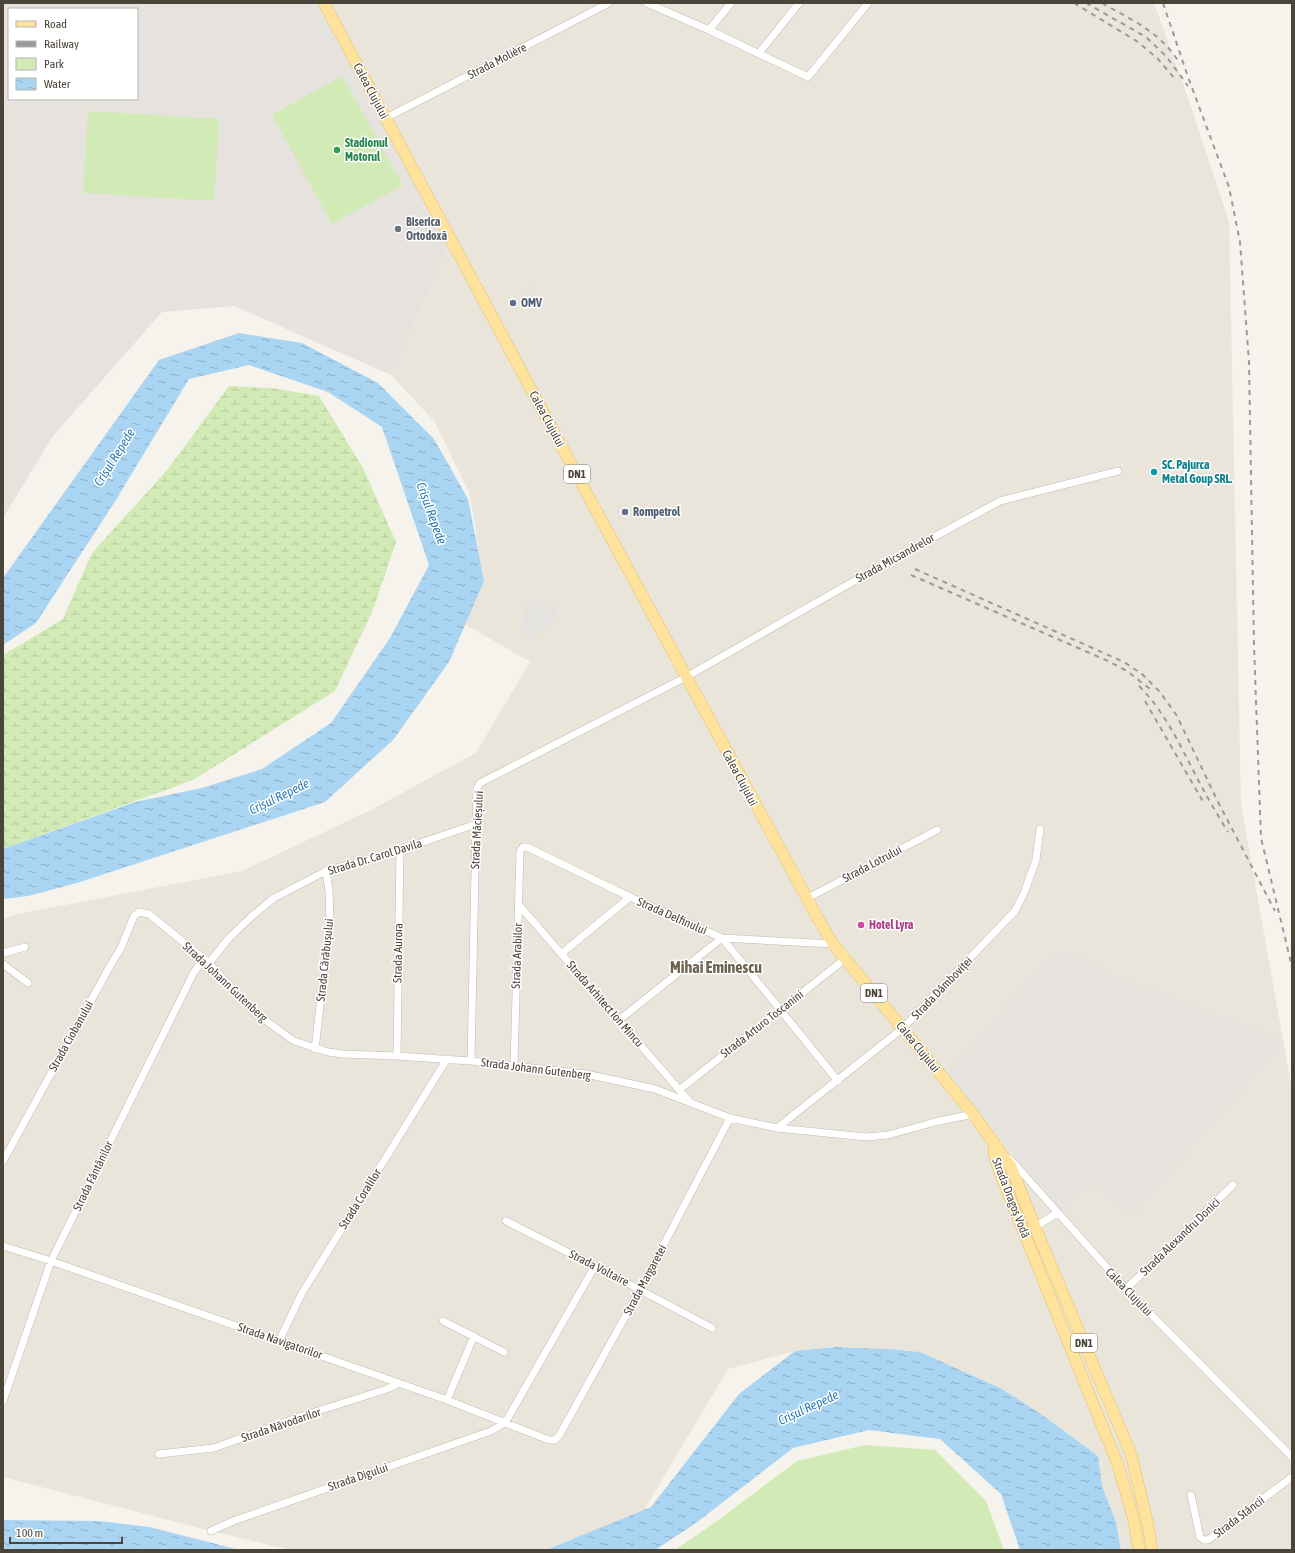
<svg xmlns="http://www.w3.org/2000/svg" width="1295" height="1553" font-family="'Asap Condensed',sans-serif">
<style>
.residential{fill:#eae5da}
.industrial{fill:#e6e2dd;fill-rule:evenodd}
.green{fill:#d2eab5}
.wetland{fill:url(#wetland-marsh)}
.parking{fill:#e5e3e0}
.water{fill:url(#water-ripples)}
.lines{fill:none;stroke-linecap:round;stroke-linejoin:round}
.minor-casing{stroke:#c2bbae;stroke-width:8}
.primary-casing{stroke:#e6c16a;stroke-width:12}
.minor{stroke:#fff;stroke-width:7}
.primary{stroke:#ffe39c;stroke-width:11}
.rail{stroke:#9a9a9a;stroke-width:2;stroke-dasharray:5 5;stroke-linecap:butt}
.leisure-dot{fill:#2e9e5b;stroke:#fff;stroke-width:1.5}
.worship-dot{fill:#6b7280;stroke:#fff;stroke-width:1.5}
.service-dot{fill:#5c6f8a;stroke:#fff;stroke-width:1.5}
.culture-dot{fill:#0f9aa8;stroke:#fff;stroke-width:1.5}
.hotel-dot{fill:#d1479c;stroke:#fff;stroke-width:1.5}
.labels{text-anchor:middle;stroke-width:3;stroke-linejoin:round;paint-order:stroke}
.shield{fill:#fff;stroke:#817c74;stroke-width:1}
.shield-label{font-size:11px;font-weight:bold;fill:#4b4439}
.street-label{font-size:12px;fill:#4b4439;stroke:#fff}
.leisure-label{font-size:12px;font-weight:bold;fill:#27864d;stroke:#fff;text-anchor:start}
.worship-label{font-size:12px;font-weight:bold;fill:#5b616d;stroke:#fff;text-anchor:start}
.service-label{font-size:12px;font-weight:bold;fill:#4e5e75;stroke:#fff;text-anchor:start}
.culture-label{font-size:12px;font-weight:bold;fill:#0d838f;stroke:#fff;text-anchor:start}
.hotel-label{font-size:12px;font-weight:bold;fill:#b23c85;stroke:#fff;text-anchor:start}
.water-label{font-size:13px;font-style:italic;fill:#2e7ab2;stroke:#fff}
.district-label{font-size:16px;font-weight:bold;fill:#6e6250;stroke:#fff}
</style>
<defs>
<pattern id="wetland-marsh" width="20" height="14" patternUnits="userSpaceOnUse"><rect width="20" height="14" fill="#d2eab5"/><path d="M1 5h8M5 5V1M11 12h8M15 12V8" fill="none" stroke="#b6ca9c"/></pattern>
<pattern id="water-ripples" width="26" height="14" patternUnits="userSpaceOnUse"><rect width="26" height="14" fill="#a9d4f2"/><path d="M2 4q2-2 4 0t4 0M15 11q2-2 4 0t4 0" fill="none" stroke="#8caec5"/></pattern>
</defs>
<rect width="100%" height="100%" fill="#f6f3ec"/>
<!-- residential -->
<path class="residential" d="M326 3H1154L1188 98 1229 222 1241 805 1292 1090V1550H1121L1116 1522 1102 1486 1098 1456 1038 1412 1002 1389 920 1352 887 1349 835 1347 795 1351 728 1369 644 1510 546 1550H290L211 1531 3 1477V919L13 915 242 871 369 811 476 753 530 662 463 623 480 566 474 517 468 490 434 421 391 375 448 247Z"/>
<!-- industrial -->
<path class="industrial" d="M3 3H326L386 118 448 247 391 375 234 306 162 312 53 436 3 518ZM9 9H137V99H9Z
M1061 951 1091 960 1117 978 1158 991 1191 1005 1270 1034 1282 1045 1131 1218 1092 1184 1060 1212 947 1073 1047 958Z"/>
<!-- green -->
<path class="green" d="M342 76 403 185 332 224 272 115Z
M88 111 219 119 214 201 83 193Z
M865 1445 935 1450 986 1501 1004 1550H675L717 1521 797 1461Z"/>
<!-- wetland -->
<path class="wetland" d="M229 386 272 388 319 396 363 468 396 542 373 610 335 691 193 780 3 849V655L63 619 92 553 168 469Z"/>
<!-- parking -->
<path class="parking" d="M533 282 537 287 524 295 520 290Z
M525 601 556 604V617L532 640 521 637Z"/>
<!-- water -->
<path class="water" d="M239 333 302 343 378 383 434 439 468 499 484 581 449 662 393 740 325 802 77 883 28 896 3 899V849L135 802 202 788 262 769 331 723 390 638 429 565 382 427 328 392 249 365 189 379 114 503 36 623 3 645V578L159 360Z
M835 1347 887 1349 920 1352 1002 1389 1038 1412 1098 1456 1102 1486 1116 1522 1121 1550H1020L1001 1494 940 1439 869 1430 793 1448 696 1523 655 1550H546L651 1507 739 1394 795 1351Z
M3 1520 100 1521 149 1527 240 1550H3Z"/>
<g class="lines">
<defs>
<path id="minor" d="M647 3 709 30 808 77 868 3
M709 30 731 3
M759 53 799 3
M386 118 609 3
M806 899 937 830
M519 905 689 1101
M722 938 838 1081
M3 953 25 947
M561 954 630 897
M209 963 229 938 251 917 274 898 326 871 400 850 476 824
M3 964 28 983
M619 1020 722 938
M315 1049 330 921 329 891 326 871
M397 1056 400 850
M471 1061 476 824 477 788 480 783 686 677 854 581 1000 501 1118 471
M514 1065 520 851 523 847H527L630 897 722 938 833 944
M679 1090 845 959
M777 1128 903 1028 1015 911 1024 893 1036 860 1040 829
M1010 1159 1126 1289 1292 1457
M3 1161 110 966 121 948 134 916 139 912 149 914 209 963 255 1013 294 1041 328 1052 343 1054 397 1056 471 1061 586 1074 655 1089 730 1118 777 1128 866 1137 888 1135 935 1122 973 1114
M506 1221 595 1266 712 1328
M1035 1227 1057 1213
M3 1246 51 1261 447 1400 549 1440H555L559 1436 640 1290 730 1118
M1126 1289 1233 1185
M443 1321 504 1352
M279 1341 302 1293 447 1059
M447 1400 474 1336
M3 1401 51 1261 193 974 203 959
M159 1454 214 1448 299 1417 387 1389 399 1383
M1191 1495 1200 1537 1204 1540H1208L1292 1477
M211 1531 233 1521 491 1431 505 1423 595 1266"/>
<path id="primary" d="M324 3 592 503 817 917 833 944 973 1114 1011 1167 1042 1244 1131 1454 1148 1525 1152 1550
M994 1145V1153L1001 1176 1118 1465 1133 1517 1139 1550"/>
</defs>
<!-- minor casing -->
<use href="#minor" class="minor-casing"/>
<!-- primary casing -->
<use href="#primary" class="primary-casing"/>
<!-- minor -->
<use href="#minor" class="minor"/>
<!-- primary -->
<use href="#primary" class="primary"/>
<!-- rail -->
<path class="rail" d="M1074 3 1138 42 1158 59 1175 79
M1086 3 1146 37 1166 56 1188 86
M1102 3C1133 21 1161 32 1180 64
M1163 3 1188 77 1229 187 1240 242 1249 362 1254 646 1261 838 1292 967
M915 569 1124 662 1142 674 1160 692 1177 716 1217 800 1275 911
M911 575 1108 661 1127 671 1150 689
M1139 686C1163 710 1177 739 1192 768 1203 790 1215 811 1228 832
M1145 701 1205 805"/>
</g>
<!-- markers -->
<circle class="leisure-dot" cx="337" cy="150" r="4"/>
<circle class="worship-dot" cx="398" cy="229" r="4"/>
<g class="service-dot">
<circle cx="513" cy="303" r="4"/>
<circle cx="625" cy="512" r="4"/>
</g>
<circle class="culture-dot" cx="1154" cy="472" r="4"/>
<circle class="hotel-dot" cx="861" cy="925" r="4"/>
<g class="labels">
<!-- shield labels -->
<g class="shield">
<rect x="564" y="465" width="26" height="18" rx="3"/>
<rect x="861" y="984" width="26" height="18" rx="3"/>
<rect x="1071" y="1334" width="26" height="18" rx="3"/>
</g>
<g class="shield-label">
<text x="577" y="478">DN1</text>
<text x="874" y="997">DN1</text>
<text x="1084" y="1347">DN1</text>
</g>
<!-- street labels -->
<g class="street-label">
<text transform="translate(497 61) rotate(-27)" y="4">Strada Molière</text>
<text transform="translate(371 91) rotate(62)" y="4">Calea Clujului</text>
<text transform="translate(547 419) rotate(62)" y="4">Calea Clujului</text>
<text transform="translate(895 558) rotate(-29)" y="4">Strada Micsandrelor</text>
<text transform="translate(740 778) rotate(62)" y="4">Calea Clujului</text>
<text transform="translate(477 830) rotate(-87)" y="4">Strada Măcieșului</text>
<text transform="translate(375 857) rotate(-17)" y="4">Strada Dr. Carol Davila</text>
<text transform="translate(872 864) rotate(-28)" y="4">Strada Lotrului</text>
<text transform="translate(672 916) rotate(24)" y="4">Strada Delfinului</text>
<text transform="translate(398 953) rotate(-89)" y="4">Strada Aurora</text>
<text transform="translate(517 956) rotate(-88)" y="4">Strada Arabilor</text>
<text transform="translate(325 960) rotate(-84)" y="4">Strada Cărăbușului</text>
<text transform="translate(225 982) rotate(43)" y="4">Strada Johann Gutenberg</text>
<text transform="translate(942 988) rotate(-46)" y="4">Strada Dâmboviței</text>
<text transform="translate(605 1004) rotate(49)" y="4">Strada Arhitect Ion Mincu</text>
<text transform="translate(762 1024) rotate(-38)" y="4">Strada Arturo Toscanini</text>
<text transform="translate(71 1036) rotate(-61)" y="4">Strada Ciobanului</text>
<text transform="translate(918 1047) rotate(51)" y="4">Calea Clujului</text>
<text transform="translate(536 1069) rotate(7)" y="4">Strada Johann Gutenberg</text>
<text transform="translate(93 1176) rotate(-64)" y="4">Strada Fântânilor</text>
<text transform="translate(1011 1198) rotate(69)" y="4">Strada Dragoș Vodă</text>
<text transform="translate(360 1199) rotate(-58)" y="4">Strada Coralilor</text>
<text transform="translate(1180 1237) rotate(-44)" y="4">Strada Alexandru Donici</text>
<text transform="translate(599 1268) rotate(27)" y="4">Strada Voltaire</text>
<text transform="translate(645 1280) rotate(-62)" y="4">Strada Margaretei</text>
<text transform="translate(1129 1292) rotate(46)" y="4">Calea Clujului</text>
<text transform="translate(280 1341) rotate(19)" y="4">Strada Navigatorilor</text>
<text transform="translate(281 1425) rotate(-19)" y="4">Strada Năvodarilor</text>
<text transform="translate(358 1477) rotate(-19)" y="4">Strada Digului</text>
<text transform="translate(1239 1517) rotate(-37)" y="4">Strada Stâncii</text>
</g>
<!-- leisure labels -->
<g class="leisure-label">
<text x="345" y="147">Stadionul<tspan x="345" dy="14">Motorul</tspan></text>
</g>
<!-- worship labels -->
<g class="worship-label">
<text x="406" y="226">Biserica<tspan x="406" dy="14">Ortodoxă</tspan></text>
</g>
<!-- service labels -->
<g class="service-label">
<text x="521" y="307">OMV</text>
<text x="633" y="516">Rompetrol</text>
</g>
<!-- culture labels -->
<g class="culture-label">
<text x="1162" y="469">SC. Pajurca<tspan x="1162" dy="14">Metal Goup SRL.</tspan></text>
</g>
<!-- hotel labels -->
<g class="hotel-label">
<text x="869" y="929">Hotel Lyra</text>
</g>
<!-- water labels -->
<g class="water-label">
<text transform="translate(114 457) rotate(-58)" y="5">Crișul Repede</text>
<text transform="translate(432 513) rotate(70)" y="5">Crișul Repede</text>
<text transform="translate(279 796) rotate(-26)" y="5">Crișul Repede</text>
<text transform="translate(808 1407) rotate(-25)" y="5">Crișul Repede</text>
</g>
<!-- district labels -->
<g class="district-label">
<text x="716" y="973">Mihai Eminescu</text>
</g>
</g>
<!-- border -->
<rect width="1295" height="1553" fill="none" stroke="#4b4439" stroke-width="8"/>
<!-- legend -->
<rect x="8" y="8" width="130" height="92" fill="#ffffff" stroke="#b7b4b0"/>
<rect x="16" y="21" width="20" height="6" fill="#ffe39c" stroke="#b7b4b0"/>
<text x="44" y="28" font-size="12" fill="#4b4439">Road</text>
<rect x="16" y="41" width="20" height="6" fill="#9a9a9a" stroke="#b7b4b0"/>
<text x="44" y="48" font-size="12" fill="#4b4439">Railway</text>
<rect x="16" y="58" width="20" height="12" fill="#d2eab5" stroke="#b7b4b0"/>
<text x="44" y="68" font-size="12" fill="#4b4439">Park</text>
<rect x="16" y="78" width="20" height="12" fill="url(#water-ripples)" stroke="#b7b4b0"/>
<text x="44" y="88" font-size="12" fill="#4b4439">Water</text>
<!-- scale -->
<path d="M10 1537v6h112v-6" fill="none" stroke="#4b4439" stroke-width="2"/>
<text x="16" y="1537" font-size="12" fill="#4b4439" stroke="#ffffff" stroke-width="3" paint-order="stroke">100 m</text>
</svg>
